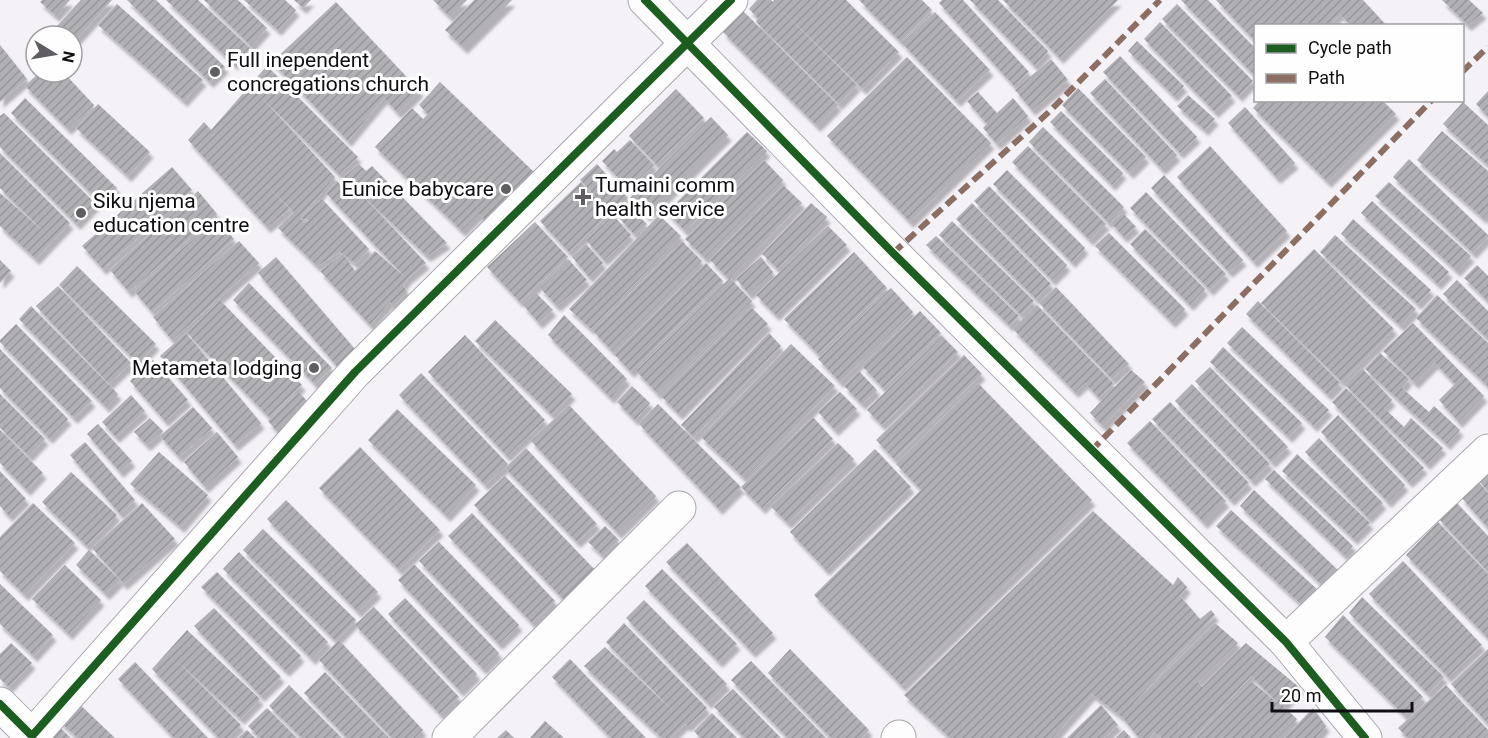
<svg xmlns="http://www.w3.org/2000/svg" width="1488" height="738" font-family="Roboto,sans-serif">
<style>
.building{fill:url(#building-hatch);filter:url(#shadow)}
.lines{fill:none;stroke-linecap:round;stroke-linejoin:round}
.minor-casing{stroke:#aaa8ac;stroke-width:35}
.minor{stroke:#fdfdfe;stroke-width:33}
.quiet{stroke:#8d6e63;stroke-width:6;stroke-dasharray:12 6;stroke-linecap:butt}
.cycleway-casing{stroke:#fefefe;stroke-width:11}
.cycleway{stroke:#1b5e20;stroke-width:8}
.poi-dot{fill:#605d62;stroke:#fefefe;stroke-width:2}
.labels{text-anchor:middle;stroke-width:6;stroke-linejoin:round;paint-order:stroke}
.poi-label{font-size:21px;fill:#100e12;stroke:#fefefe;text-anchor:start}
</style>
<defs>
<pattern id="building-hatch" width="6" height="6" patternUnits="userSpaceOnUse" patternTransform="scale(1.5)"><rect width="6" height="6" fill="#b1b0b4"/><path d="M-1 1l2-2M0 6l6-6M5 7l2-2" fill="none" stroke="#97969a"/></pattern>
<filter id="shadow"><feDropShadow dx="3.5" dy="6" stdDeviation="1.5" flood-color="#0004"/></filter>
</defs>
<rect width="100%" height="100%" fill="#f4f1f7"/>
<!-- building -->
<path class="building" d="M42 0H70L56 16 40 2Z
M81 0H112L75 41 72 36H69L57 26Z
M127 0H156L225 67 210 82Z
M166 0H198L250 48 234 64Z
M204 0H238L267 28 251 46Z
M244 0H285L296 10 278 30Z
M294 0H311L303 8Z
M433 0H467L450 17Z
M474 0H512L464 48 445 30Z
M757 0H771L773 2 774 0H846L899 52 863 89 775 4 857 85 839 104 756 22 758 18 749 9Z
M859 0H922L932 10 901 42Z
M942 0H963L1029 72 1014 86 939 3Z
M970 0H998L1048 51 1035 66Z
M1003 0H1118L1060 58Z
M1181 0H1208L1256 49V77Z
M1216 0H1363L1387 26H1351L1340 14 1329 26H1256V42Z
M1442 0H1469L1483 13 1468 25Z
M336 2 420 91 398 113 384 98 348 141 272 62Z
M117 4 203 80 184 101 98 25Z
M1177 4 1253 81 1239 96 1162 19Z
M743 11 838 105 817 126 723 32Z
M935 12 990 70 957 101 902 43Z
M1160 22 1232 96 1215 112 1144 39Z
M1137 41 1184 86 1174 96 1128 51Z
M0 45 27 79 0 102Z
M1120 56 1197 137 1180 153 1103 72Z
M907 57 991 143 910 222 827 136Z
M1051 59 1068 80 1032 110 1015 90Z
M267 66 358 157 339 174 261 97 335 177 300 218 304 223 309 220 300 218 322 199 369 249 356 264 343 254 355 271 375 251 405 277 326 193 337 181 343 188 351 183 344 177 359 164 366 171 372 166 447 243 427 256 361 194 426 263 407 279 403 285 407 292 393 307 390 302 370 325 320 271 343 254 340 252 317 266 278 228 294 212 263 182 290 209 267 227 188 140 204 122 211 130Z
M40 72H63L94 105 68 129 25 86Z
M1105 79 1177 155 1162 169 1090 93Z
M440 82 537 175 490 225 479 214 462 231 375 147 412 108 423 119 428 114 419 105Z
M1078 88 1146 157 1130 173 1062 105Z
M676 89 704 118 656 164 629 136Z
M1488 91V116L1476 104Z
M978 92 997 113 1013 98 1028 116 997 144 983 128 987 124 967 101Z
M1188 95 1215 119 1205 130 1177 106Z
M25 98 117 188 102 204 11 113Z
M1260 100H1382L1396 114 1328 182 1253 108Z
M1463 102 1488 125V165L1443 124Z
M98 104 150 152 128 176 76 128Z
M1245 107 1295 163 1277 178 1228 123Z
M1061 111 1123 173 1112 185 1050 122Z
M4 113 96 204 77 224 0 147V116Z
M711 117 728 135 647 216 630 198Z
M1043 127 1124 207 1109 223 1029 142Z
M1442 131 1488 171V213L1483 218 1417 160Z
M747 132 767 151 685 231 667 212Z
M630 140 654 165 629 189 602 161 614 149 617 152Z
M1028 146 1106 224 1090 240 1012 162Z
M1210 146 1287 231 1254 262 1177 177Z
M0 153 70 223 36 259 0 226V193L43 231 0 188Z
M1409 159 1488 235V237L1473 253 1393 177Z
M764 160 783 180 705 258 685 239Z
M597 164 628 198 611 213 580 180Z
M172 167 192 190 103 269 82 246Z
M1007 170 1085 248 1072 262 993 184Z
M1164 175 1243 260 1229 272 1151 188Z
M581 182 610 213 569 252 540 221Z
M1389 182 1471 256 1457 271 1375 196Z
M783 185 802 203 729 279 710 260Z
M989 186 1067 265 1052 280 974 201Z
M198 191 217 214 129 292 110 270Z
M1146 192 1226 274 1210 290 1130 208Z
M1372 201 1449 272 1438 284 1361 213Z
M811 203 827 217 778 269 762 254Z
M972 203 1051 284 1036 299 956 219Z
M630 208 647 224 635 235 619 218Z
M1123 213 1136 227 1124 237 1111 223Z
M613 215 631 235 604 260 586 240Z
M659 215 681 236 591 329 569 309Z
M216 219 234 239 152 312 134 291Z
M1353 219 1431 290 1418 304 1341 234Z
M952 221 1034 301 1021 315 939 235Z
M535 222 568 257 520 302 487 267Z
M828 226 847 245 776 315 756 295Z
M1145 229 1205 289 1190 305 1130 244Z
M1109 233 1185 309 1172 322 1095 246Z
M1335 235 1416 309 1401 326 1320 252Z
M936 236 1019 316 1010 326 926 245Z
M239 241 259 263 172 340 153 317Z
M682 241 702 261 612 351 593 331Z
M586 244 603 263 589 277 572 257Z
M1314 249 1394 329 1342 382 1261 303Z
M854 252 887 288 818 354 784 319Z
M276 257 360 355 341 371 258 273Z
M761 257 773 272 749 294 736 279Z
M0 260 11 271 0 283Z
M569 260 587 280 557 306 540 288Z
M706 263 723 281 631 372 614 354Z
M1477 265 1488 276V301L1464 278Z
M77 266 156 344 138 363 59 285Z
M730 278 752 301 658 394 636 371Z
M1457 280 1488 311V339L1443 294Z
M249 283 332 368 315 384 233 300Z
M58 286 131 363 109 384 36 306Z
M1056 287 1129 364 1112 379 1039 303Z
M891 288 913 312 840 382 818 359Z
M536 293 553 310 539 323 523 305Z
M1437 295 1488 343V386L1416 318Z
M220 300 302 385 269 417 187 333Z
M1258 301 1340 383 1328 395 1246 314Z
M1037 305 1114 384 1099 398 1085 383 1075 392 1013 329Z
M31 306 118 394 106 407 19 319Z
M751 307 768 324 679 414 661 396Z
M920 311 941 333 883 388 862 366Z
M564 315 627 379 611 398 548 335Z
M495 320 572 394 552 415 475 341Z
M1413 323 1484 396 1459 422 1439 400 1455 384 1435 363 1415 383 1383 351Z
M16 324 92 401 74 418 0 342V340Z
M1242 327 1329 410 1314 426 1227 343Z
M186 333 261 423 235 445 160 356Z
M769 333 781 346 694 437 681 425Z
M465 335 545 420 507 456 428 372Z
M942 336 958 352 882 425 867 410Z
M791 344 835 386 745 479 701 437Z
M1223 347 1302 423 1289 437 1210 362Z
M0 349 68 419 49 438 0 388Z
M1380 353 1409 379 1402 388 1429 412 1434 406 1460 430 1447 444 1365 369Z
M964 355 982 374 894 459 876 440Z
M153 360 188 400 165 421 130 381Z
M1210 367 1288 447 1272 462 1195 381Z
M1362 368 1392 400 1384 408 1404 427 1411 418 1443 448 1427 464 1345 385Z
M1131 370 1145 382 1103 426 1090 413Z
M859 371 877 390 862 404 844 386Z
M421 373 508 464 485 485 399 395Z
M978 383 1092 500 902 686 814 595 921 490 896 464Z
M1192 384 1270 464 1252 481 1175 401Z
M632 386 650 403 635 420 617 402Z
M1346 388 1424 468 1409 482 1332 402Z
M299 392 313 408 281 436 268 421Z
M840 392 857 409 835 430 818 412Z
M0 394 45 439 29 456 0 428Z
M131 395 145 411 116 437 102 422Z
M1170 402 1249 483 1231 500 1152 419Z
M658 404 741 487 719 509 639 424Z
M569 405 656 496 618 533 531 441Z
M193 407 212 428 179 457 160 436Z
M397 409 476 485 447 516 368 440Z
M1338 415 1405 485 1388 502 1321 432Z
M813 417 833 439 762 508 741 487Z
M150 418 163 431 147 445 134 432Z
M1150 421 1226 501 1204 523 1127 443Z
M98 424 132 461 120 472 87 434Z
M0 430 43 473 27 490 0 463Z
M217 432 238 457 205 487 184 462Z
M1319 438 1383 503 1368 518 1305 452Z
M85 442 135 500 120 514 70 455Z
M838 443 854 459 788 523 771 507Z
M360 447 440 530 399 570 319 488Z
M526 448 597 524 577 542 505 468Z
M875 449 911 487 826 570 790 532Z
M159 452 208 495 181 527 130 484Z
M1297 454 1370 523 1354 539 1282 471Z
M1274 470 1353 546 1344 555 1265 479Z
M0 471 26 499 9 516 0 506Z
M1488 471V491L1478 480Z
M71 472 117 515 87 546 42 502Z
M505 476 595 570 564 600 474 505Z
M1478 481 1488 493V528L1461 497Z
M1254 490 1341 573 1326 589 1240 506Z
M286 500 378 592 358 612 267 519Z
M1455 501 1488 536V572L1438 518Z
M33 503 75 543 25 595 0 571V537Z
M142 503 175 539 124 584 92 548Z
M1231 510 1320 592 1305 608 1216 526Z
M1093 511 1173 585 1178 577 1187 587 1180 596 1200 619 1211 610 1215 615 1131 706 1215 623 1238 643 1198 682 1202 687 1246 643 1300 688 1283 706 1297 719 1278 738H1196L1252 682 1279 704 1251 676 1194 738H1162L1154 732 1150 738H1139L1122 717 1092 694 1053 738H950L904 695Z
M472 513 555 601 532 623 448 536Z
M1438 522 1488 574V638L1406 555Z
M605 526 619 540 603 556 588 542Z
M263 529 356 620 336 641 243 550Z
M439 542 519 625 499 644 419 561Z
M687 543 773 633 752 652 666 562Z
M89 550 120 580 106 594 76 565Z
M239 552 328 642 312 659 223 569Z
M1403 561 1482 645 1448 677 1369 594Z
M414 564 499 653 483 669 398 580Z
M65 565 101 600 69 634 32 599Z
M662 569 737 644 719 662 645 586Z
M217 572 301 656 286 671 201 587Z
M0 584 53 635 34 656 0 624Z
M1362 597 1444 677 1428 694 1349 613Z
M405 598 477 674 460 691 388 614Z
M644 600 727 684 708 703 626 618Z
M374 607 459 697 440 714 355 625Z
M214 608 281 677 261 696 194 626Z
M1343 615 1423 697 1405 716 1325 637Z
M624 623 707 708 688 726 685 724 670 738H662L584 666 605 647 672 710 606 642Z
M187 630 260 699 241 719 177 661 241 725 228 738H219L152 669Z
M339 640 423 730 415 738H392L319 660Z
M11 643 32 663 9 687 0 679V654Z
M790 649 869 730 862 738H831L768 673Z
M1488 649V724L1451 684Z
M570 659 646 738H611L552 677Z
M751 661 826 738H788L731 680Z
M135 662 208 738H174L118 679Z
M325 672 389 738H347L304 693Z
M289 685 342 738H302L269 706Z
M1446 685 1488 730V735L1485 738H1408L1398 728Z
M733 689 781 738H745L714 707Z
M77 702 115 738H78L59 721Z
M1101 705 1118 725 1104 738H1067Z
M267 708 297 738H260L248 726Z
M1313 708 1326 726 1316 738H1284Z
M712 713 737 738H700L694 731Z
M545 721 564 738H530Z
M56 724 71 738H43Z
M247 730 255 738H238Z
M506 730 514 738H497Z
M1124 730 1131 738H1116Z"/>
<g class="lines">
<defs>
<path id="minor" d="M645 0 893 253 1286 642 1365 738
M1286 642 1488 451
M0 704 32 736 355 372 731 0
M449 738 679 508
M898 738 899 737"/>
</defs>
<!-- minor casing -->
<use href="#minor" class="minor-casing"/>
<!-- minor -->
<use href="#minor" class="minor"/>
<!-- quiet -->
<path class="quiet" d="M1462 72 1488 47
M893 253 1050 111 1160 0
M1091 451 1432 100"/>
<defs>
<path id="cycleway" d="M645 0 893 253 1286 642 1365 738
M0 704 32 736 355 372 731 0"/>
</defs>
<!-- cycleway casing -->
<use href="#cycleway" class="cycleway-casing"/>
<!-- cycleway -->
<use href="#cycleway" class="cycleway"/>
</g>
<!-- markers -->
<g class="poi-dot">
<circle cx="215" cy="72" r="6"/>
<circle cx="506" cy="189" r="6"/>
<path d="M580 188h6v6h6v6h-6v6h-6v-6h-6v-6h6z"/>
<circle cx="81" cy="213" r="6"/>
<circle cx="314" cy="368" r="6"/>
</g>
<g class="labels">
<!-- poi labels -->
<g class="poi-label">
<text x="227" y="67">Full inependent<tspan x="227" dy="24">concregations church</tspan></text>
<text x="595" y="192">Tumaini comm<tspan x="595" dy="24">health service</tspan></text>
<text x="494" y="196" text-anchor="end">Eunice babycare</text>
<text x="93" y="208">Siku njema<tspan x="93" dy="24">education centre</tspan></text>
<text x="302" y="375" text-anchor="end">Metameta lodging</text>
</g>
</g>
<!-- legend -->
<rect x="1254" y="24" width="210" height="78" fill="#fefefe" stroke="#9f9ea0" stroke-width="1.5"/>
<rect x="1266" y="44" width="30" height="9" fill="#1b5e20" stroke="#9f9ea0" stroke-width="1.5"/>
<text x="1308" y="54" font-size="18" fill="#100e12">Cycle path</text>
<rect x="1266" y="74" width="30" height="9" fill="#8d6e63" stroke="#9f9ea0" stroke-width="1.5"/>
<text x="1308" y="84" font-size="18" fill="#100e12">Path</text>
<!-- north arrow -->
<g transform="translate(54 54) rotate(101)"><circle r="28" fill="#fefefe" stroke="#9f9ea0" stroke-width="1.5"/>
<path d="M0-4.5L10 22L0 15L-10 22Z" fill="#605d62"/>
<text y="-9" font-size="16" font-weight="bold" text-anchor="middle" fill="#100e12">N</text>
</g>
<!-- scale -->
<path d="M1272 702v9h140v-9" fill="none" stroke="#100e12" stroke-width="3"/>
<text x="1281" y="702" font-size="18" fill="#100e12" stroke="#fefefe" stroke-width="4.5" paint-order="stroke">20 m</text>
</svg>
